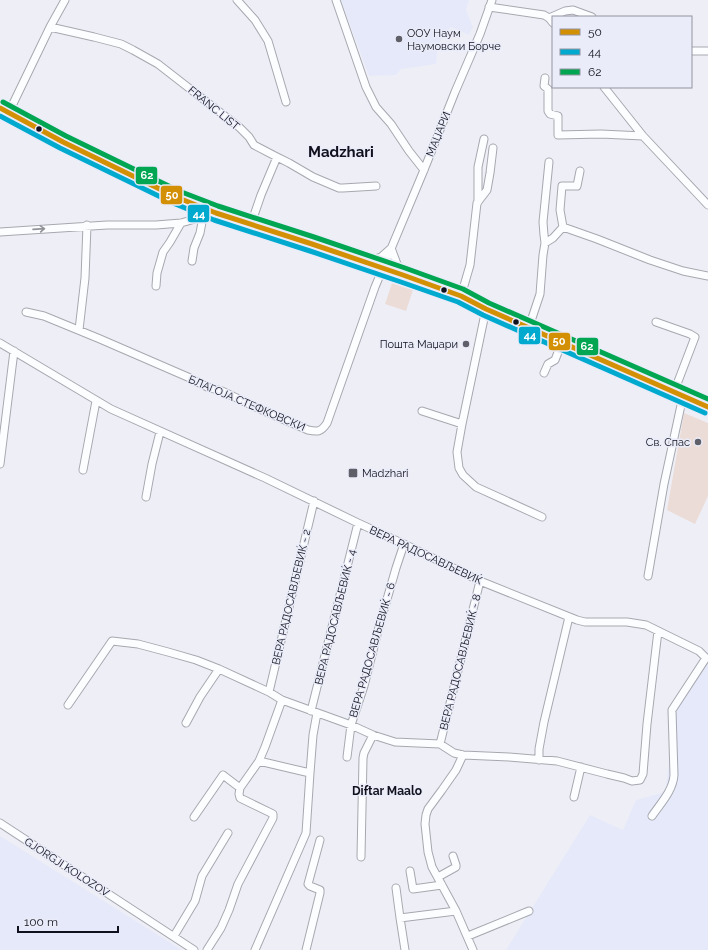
<svg xmlns="http://www.w3.org/2000/svg" width="708" height="950" font-family="Raleway,sans-serif">
<style>
.built{fill:#e6e9f9}
.green{fill:#ecdcd7}
.lines{fill:none;stroke-linecap:round;stroke-linejoin:round}
.minor-casing{stroke:#a6a8b0;stroke-width:9}
.major-casing{stroke:#afb0bc;stroke-width:11}
.minor{stroke:#fcfdfe;stroke-width:7}
.major{stroke:#ededf3;stroke-width:9}
.bus-1-casing{stroke:#eaecf9;stroke-width:8}
.bus-2-casing{stroke:#eaecf9;stroke-width:8}
.bus-3-casing{stroke:#eaecf9;stroke-width:8}
.bus-1{stroke:#d49004;stroke-width:5}
.bus-2{stroke:#00a9ce;stroke-width:5}
.bus-3{stroke:#00a651;stroke-width:5}
.oneway{stroke:#929398}
.poi-dot{fill:#5e5f68;stroke:#eaecf9;stroke-width:1.5}
.bus-dot{fill:#10111c;stroke:#eaecf9;stroke-width:1.5}
.labels{text-anchor:middle;stroke-width:3;stroke-linejoin:round;paint-order:stroke}
.poi-label{font-size:11px;fill:#10111c;stroke:#eaecf9;text-anchor:start}
.street-label{font-size:11px;fill:#10111c;stroke:#eaecf9}
.neighbourhood-label{font-size:12px;font-weight:bold;fill:#10111c;stroke:#eaecf9}
.district-label{font-size:15px;font-weight:bold;fill:#10111c;stroke:#eaecf9}
.line-badge{stroke:#eaecf9;stroke-width:1.5}
.badge-label{font-size:11px;text-anchor:middle;font-weight:bold;fill:#fff}
</style>
<rect width="100%" height="100%" fill="#eeeff6"/>
<!-- built -->
<path class="built" d="M341 0H469L466 10 473 27 469 35 451 27 438 44 436 64 401 69 396 75 369 76Z
M708 650V950H506L590 815 623 830 636 800 665 792 678 700Z
M0 836 182 950H0Z"/>
<!-- green -->
<path class="green" d="M392 283 413 290 406 311 385 304Z
M684 413 708 423V496L695 524 667 510Z"/>
<g class="lines">
<defs>
<path id="minor" d="M237 0 255 20 268 41 286 102
M336 0 366 87 376 107 391 124 409 151 424 170
M489 7 544 15 549 18 553 23
M549 18 565 11 573 10 592 17
M50 27 94 37 121 44 133 50 158 64 239 127 249 137 254 145 277 157 289 163 313 177 339 188H343L376 186
M691 51H708
M545 78 544 86 548 89V111L550 114 558 116V135L601 134 643 136
M604 87 643 136 708 205
M9 112 50 27 65 0
M478 202V167L484 139
M251 224 261 195 277 157
M563 227 597 239 650 260 683 271 708 276
M0 232 107 225H156L181 223 216 213
M545 243 553 238 563 227 560 210 562 186H577L580 171
M391 248 397 264 403 275
M192 261 194 248 200 233 203 217
M367 262 381 257 390 249
M156 286 157 273 163 252 170 242 181 223
M461 296 470 265 477 203 487 190 490 173 493 148
M486 309 462 424 457 452 459 468 463 475 476 487 542 517
M26 312 44 316 100 339 190 378 207 387 222 391 262 410 308 430C318 432 321 432 327 423L375 287 424 170 455 92 480 34 492 0
M656 322 690 334 695 337 674 392
M529 327 540 294 543 255 545 243 544 235 543 222 549 162
M79 330 85 278 87 225
M0 343 111 409 265 478 358 523 404 544 480 581 577 620 585 622H627L646 625 699 651 706 658 672 710 674 775C673 791 660 804 652 816
M544 373 548 364 555 360 562 342
M422 411 462 424
M0 464 14 351
M83 470 96 401
M146 497 152 464 160 432
M648 576 664 484 683 396
M269 692 314 501
M68 705 112 641 138 644 168 652 196 660 219 669 269 692 282 700 351 725 373 735 395 742 440 744 454 753 463 755 509 757 557 761 607 774 624 778 632 781 640 780 643 774 647 724 658 631
M311 711 358 523
M186 723 200 697 219 669
M440 744 480 581
M463 755 456 770 442 790 428 809 426 815 425 824 428 852 432 867 456 911 473 950
M347 757 351 725 364 686 379 627 396 568 404 544
M539 760V749L544 722 569 617
M259 761 310 773
M574 797 581 767
M194 817 223 775 240 788
M0 823 194 950
M361 857 363 758 364 753 373 735
M410 871 413 889 442 885
M438 877 456 867V865L453 856
M396 888 400 918 405 950
M400 918 456 911
M174 936 195 901 202 876 228 833
M468 936 529 911
M207 950 221 928 229 910 238 884 273 818V814L240 798 239 794 240 788 259 761 265 747 282 700
M255 950 306 833 310 773 313 735 317 713
M306 950 320 893V890L310 886 308 884 320 840"/>
<path id="major" d="M0 108 63 142 176 197 216 213 312 244 403 275 461 296 486 309 708 407"/>
</defs>
<!-- minor casing -->
<use href="#minor" class="minor-casing"/>
<!-- major casing -->
<use href="#major" class="major-casing"/>
<!-- minor -->
<use href="#minor" class="minor"/>
<!-- major -->
<use href="#major" class="major"/>
<defs>
<path id="bus-1" d="M0 108 63 142 176 197 216 213 312 244 403 275 461 296 486 309 708 407"/>
<path id="bus-2" d="M0 116 60 148 173 203 214 220 310 251 401 282 458 302 483 315 705 413"/>
<path id="bus-3" d="M3 102 66 136 179 191 218 206 314 237 405 268 463 289 489 303 708 399"/>
</defs>
<!-- bus-1 casing -->
<use href="#bus-1" class="bus-1-casing"/>
<!-- bus-2 casing -->
<use href="#bus-2" class="bus-2-casing"/>
<!-- bus-3 casing -->
<use href="#bus-3" class="bus-3-casing"/>
<!-- bus-1 -->
<use href="#bus-1" class="bus-1"/>
<!-- bus-2 -->
<use href="#bus-2" class="bus-2"/>
<!-- bus-3 -->
<use href="#bus-3" class="bus-3"/>
</g>
<!-- one-way arrows -->
<defs><path id="oneway-shaft" d="M-6 0H5M1.5-3L5.5 0L1.5 3" fill="none" stroke-width="1.6" stroke-linecap="round" stroke-linejoin="round"/></defs>
<use class="oneway" href="#oneway-shaft" transform="translate(39 229) rotate(-4)"/>
<!-- markers -->
<g class="poi-dot">
<circle cx="399" cy="39" r="4"/>
<circle cx="466" cy="344" r="4"/>
<circle cx="698" cy="442" r="4"/>
<rect x="348" y="468" width="10" height="10" rx="2"/>
</g>
<g class="bus-dot">
<circle cx="39" cy="129" r="3.5"/>
<circle cx="444" cy="290" r="3.5"/>
<circle cx="516" cy="322" r="3.5"/>
</g>
<g class="labels">
<!-- poi labels -->
<g class="poi-label">
<text x="407" y="37">ООУ Наум<tspan x="407" dy="13">Наумовски Борче</tspan></text>
<text x="458" y="348" text-anchor="end">Пошта Маџари</text>
<text x="690" y="446" text-anchor="end">Св. Спас</text>
<text x="362" y="477">Madzhari</text>
</g>
<!-- street labels -->
<g class="street-label">
<text transform="translate(214 108) rotate(39)" y="4">FRANC LIST</text>
<text transform="translate(438 134) rotate(-68)" y="4">МАЏАРИ</text>
<text transform="translate(247 403) rotate(23)" y="4">БЛАГОЈА СТЕФКОВСКИ</text>
<text transform="translate(426 555) rotate(25)" y="4">ВЕРА РАДОСАВЉЕВИЌ</text>
<text transform="translate(291 597) rotate(-77)" y="4">ВЕРА РАДОСАВЉЕВИЌ - 2</text>
<text transform="translate(335 617) rotate(-76)" y="4">ВЕРА РАДОСАВЉЕВИЌ - 4</text>
<text transform="translate(372 650) rotate(-74)" y="4">ВЕРА РАДОСАВЉЕВИЌ - 6</text>
<text transform="translate(460 662) rotate(-76)" y="4">ВЕРА РАДОСАВЉЕВИЌ - 8</text>
<text transform="translate(67 867) rotate(33)" y="4">GJORGJI KOLOZOV</text>
</g>
<!-- neighbourhood labels -->
<g class="neighbourhood-label">
<text x="387" y="795">Diftar Maalo</text>
</g>
<!-- district labels -->
<g class="district-label">
<text x="341" y="157">Madzhari</text>
</g>
</g>
<g class="line-badge">
<rect x="135" y="166" width="23" height="19" rx="4" fill="#00a651"/>
<rect x="160" y="185" width="23" height="20" rx="4" fill="#d49004"/>
<rect x="187" y="204" width="23" height="19" rx="4" fill="#00a9ce"/>
<rect x="518" y="326" width="23" height="19" rx="4" fill="#00a9ce"/>
<rect x="548" y="332" width="23" height="19" rx="4" fill="#d49004"/>
<rect x="576" y="337" width="23" height="19" rx="4" fill="#00a651"/>
</g>
<g class="badge-label">
<text x="147" y="179">62</text>
<text x="172" y="199">50</text>
<text x="199" y="218">44</text>
<text x="530" y="339">44</text>
<text x="559" y="345">50</text>
<text x="587" y="350">62</text>
</g>
<!-- legend -->
<rect x="552" y="16" width="140" height="72" fill="#eaecf9" stroke="#9394a1"/>
<rect x="560" y="29" width="20" height="6" fill="#d49004" stroke="#9394a1"/>
<text x="588" y="36" font-size="12" fill="#10111c">50</text>
<rect x="560" y="49" width="20" height="6" fill="#00a9ce" stroke="#9394a1"/>
<text x="588" y="56" font-size="12" fill="#10111c">44</text>
<rect x="560" y="69" width="20" height="6" fill="#00a651" stroke="#9394a1"/>
<text x="588" y="76" font-size="12" fill="#10111c">62</text>
<!-- scale -->
<path d="M18 926v6h100v-6" fill="none" stroke="#10111c" stroke-width="2"/>
<text x="24" y="926" font-size="12" fill="#10111c" stroke="#eaecf9" stroke-width="3" paint-order="stroke">100 m</text>
</svg>
